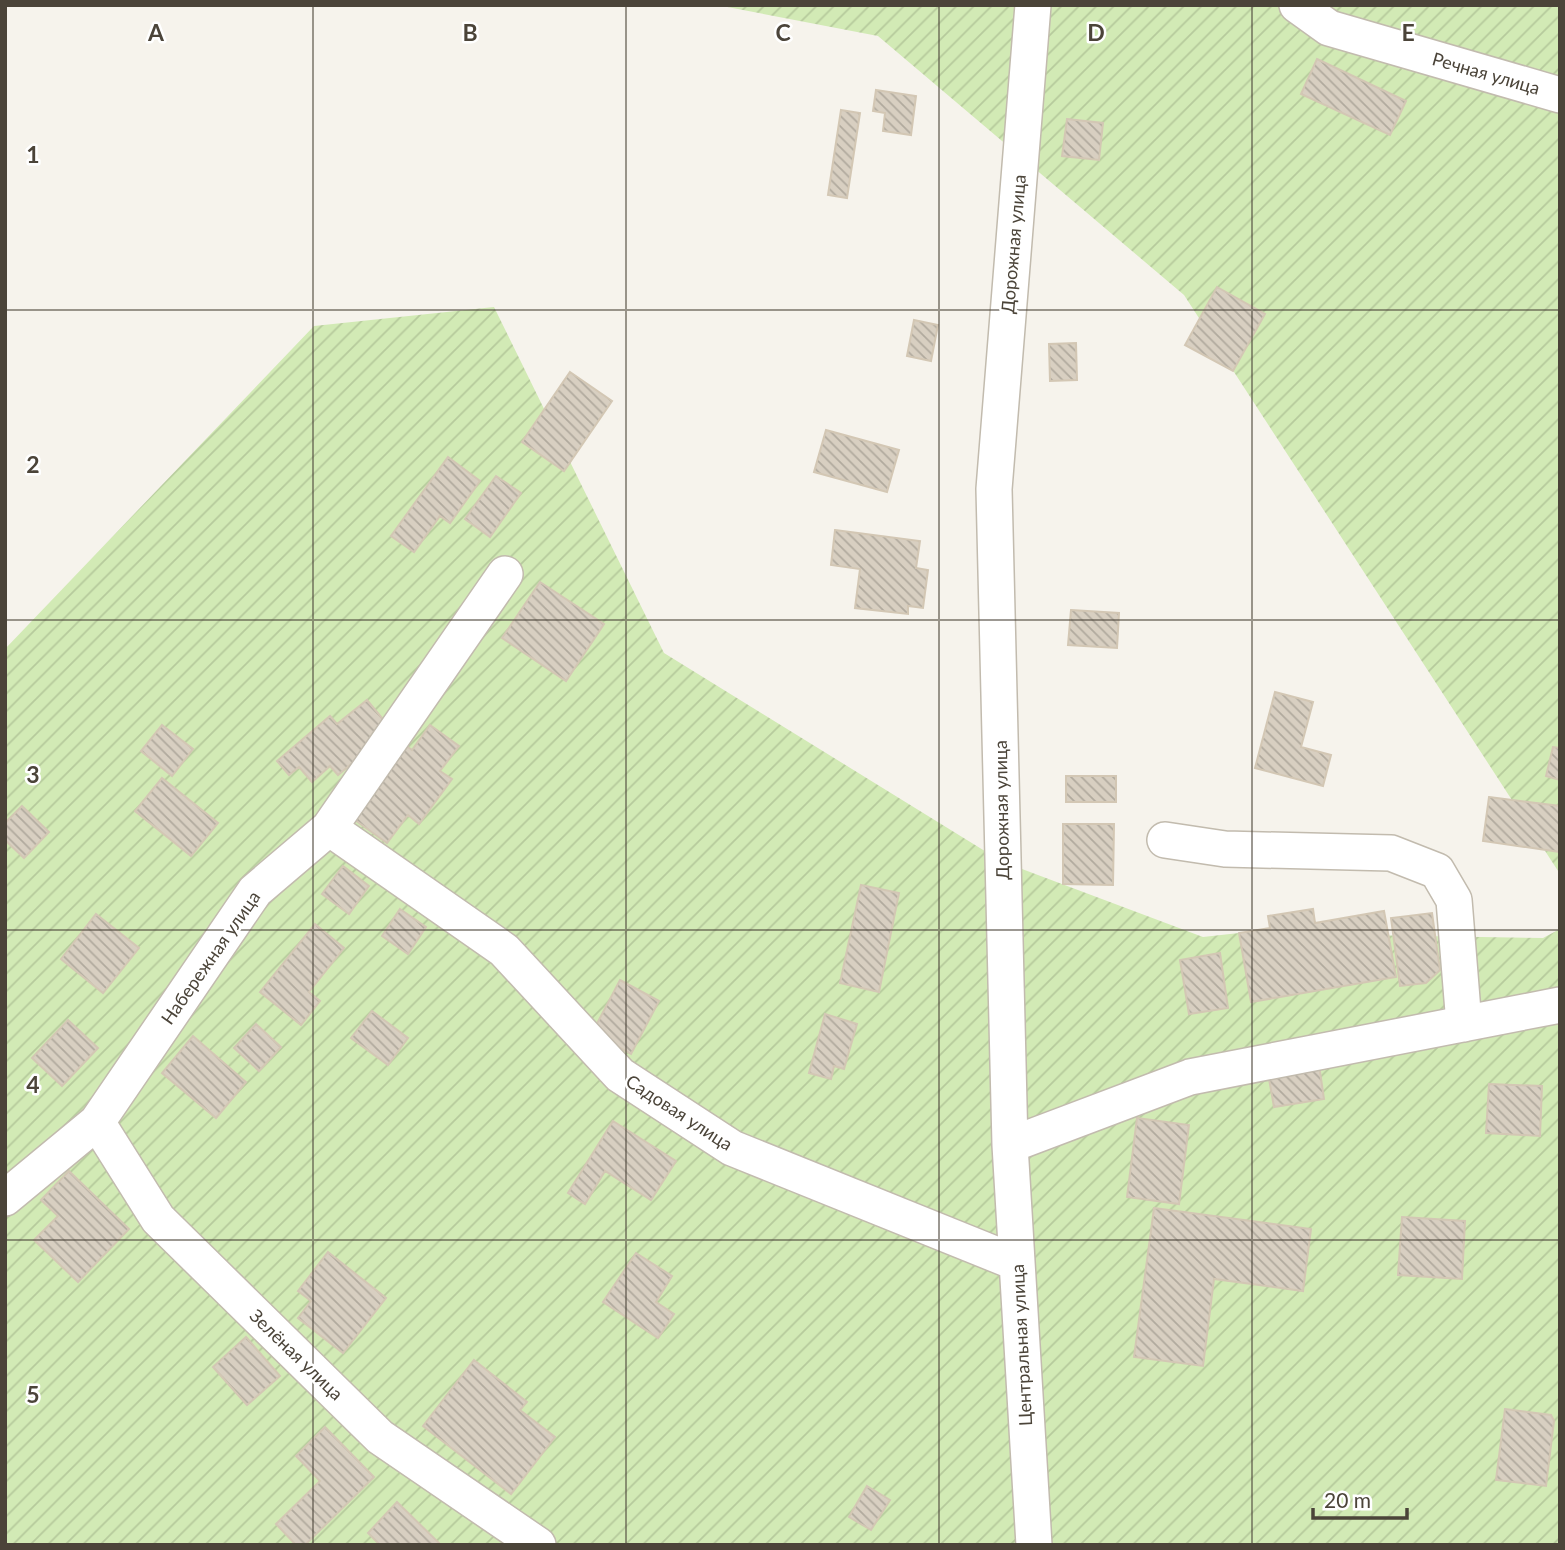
<svg xmlns="http://www.w3.org/2000/svg" width="1565" height="1550" font-family="Lato,sans-serif">
<style>
.garden{fill:url(#garden-furrows)}
.building{fill:url(#building-back-hatch);stroke:#d3c7b4;stroke-width:2}
.lines{fill:none;stroke-linecap:round;stroke-linejoin:round}
.minor-casing{stroke:#c2bbae;stroke-width:38}
.minor{stroke:#fff;stroke-width:35}
.grid{fill:none;stroke:#4b4439;stroke-width:2;stroke-opacity:0.55}
.labels{text-anchor:middle;stroke-width:5;stroke-linejoin:round;paint-order:stroke}
.street-label{font-size:18px;fill:#4b4439;stroke:#fff}
.grid-label{font-size:23px;text-anchor:middle;font-weight:bold;fill:#4b4439;stroke:#fff;stroke-width:5;stroke-linejoin:round;paint-order:stroke}
</style>
<defs>
<pattern id="garden-furrows" width="10" height="10" patternUnits="userSpaceOnUse" patternTransform="scale(1.75)"><rect width="10" height="10" fill="#d2eab5"/><path d="M-1 1l2-2M0 10L10 0M9 11l2-2" fill="none" stroke="#b6ca9c"/></pattern>
<pattern id="building-back-hatch" width="6" height="6" patternUnits="userSpaceOnUse" patternTransform="scale(1.75)"><rect width="6" height="6" fill="#d8cfc1"/><path d="M-1 5l2 2M0 0l6 6M5-1l2 2" fill="none" stroke="#b1aa9e"/></pattern>
</defs>
<rect width="100%" height="100%" fill="#f6f3ec"/>
<!-- garden -->
<path class="garden" d="M717 5H1560V874L1184 295 878 36Z
M494 307 664 653 1001 861 1203 937 1239 933 1543 938 1560 929V1545H5V649L314 326Z"/>
<!-- building -->
<path class="building" d="M1317 59 1406 101 1390 135 1301 94Z
M876 90 916 96 911 135 883 131 885 113 873 111Z
M841 110 860 113 847 198 828 195Z
M1067 119 1103 123 1099 160 1062 156Z
M1217 287 1265 314 1233 371 1185 345Z
M914 320 938 325 931 361 907 356Z
M1076 343 1077 380 1050 381 1049 344Z
M570 372 612 401 564 471 522 442Z
M826 430 899 450 887 492 814 472Z
M448 457 480 481 450 523 440 516 414 552 391 536Z
M496 476 521 493 490 537 465 519Z
M835 530 920 541 916 568 928 570 923 608 908 606V614L855 608 860 569 831 565Z
M540 582 604 624 566 681 502 638Z
M1071 610 1119 613 1117 648 1068 645Z
M1275 692 1313 702 1301 747 1331 755 1323 786 1255 768Z
M367 700 392 730 338 775 330 766 312 782 299 767 289 775 277 761 330 716 337 724Z
M162 725 193 749 172 776 141 751Z
M430 725 459 746 440 771 452 779 419 824 408 815 387 843 348 815 401 742 412 750Z
M1553 747 1560 748V780L1546 776Z
M1066 776H1116V802H1066Z
M162 778 218 823 191 856 135 811Z
M1489 797 1560 806V852L1483 841Z
M22 806 49 832 24 858 5 840V823Z
M1063 824H1114L1113 885 1063 884Z
M343 866 369 886 349 914 322 894Z
M861 885 899 893 879 992 840 983Z
M400 909 426 927 408 954 382 936Z
M1313 909 1315 923 1384 911 1396 977 1251 1002 1239 933 1270 928 1268 916Z
M1432 913 1440 970 1426 983 1400 986 1391 918Z
M96 914 139 948 103 993 61 959Z
M315 924 344 948 309 992 320 1001 301 1025 260 992Z
M1220 953 1228 1008 1189 1014 1180 960Z
M620 980 659 1001 631 1054 592 1033Z
M372 1011 408 1038 388 1065 351 1038Z
M825 1014 857 1024 844 1069 834 1066 831 1079 809 1073Z
M68 1020 98 1048 62 1086 32 1058Z
M256 1024 281 1047 259 1071 234 1048Z
M193 1036 246 1082 216 1118 162 1073Z
M1319 1065 1324 1099 1274 1107 1268 1073Z
M1489 1084 1542 1086 1540 1136 1486 1133Z
M1137 1118 1189 1125 1179 1204 1127 1197Z
M613 1121 676 1161 651 1200 605 1171 585 1204 568 1193Z
M69 1171 129 1229 78 1282 34 1240 58 1216 41 1200Z
M1154 1208 1311 1229 1303 1291 1214 1279 1203 1366 1134 1357Z
M1402 1217 1465 1221 1462 1279 1398 1275Z
M328 1252 386 1298 343 1353 298 1318 311 1301 298 1291Z
M636 1253 672 1276 656 1302 674 1314 658 1338 603 1302Z
M246 1337 280 1376 247 1405 213 1367Z
M474 1360 527 1402 520 1410 555 1437 511 1494 423 1426Z
M1505 1409 1551 1415 1554 1421 1546 1486 1496 1480Z
M325 1427 374 1477 305 1545H296L276 1524 320 1481 296 1456Z
M867 1486 890 1500 871 1530 849 1517Z
M397 1502 441 1545H380L368 1533Z"/>
<g class="lines">
<defs>
<path id="minor" d="M1033 5 994 489 1010 1145 1034 1545
M1297 5 1329 28 1560 95
M329 828 504 950 620 1075 732 1148 1017 1263
M1165 840 1225 849 1391 853 1437 871 1454 900 1464 1024
M97 1122 158 1219 380 1437 538 1545
M1010 1145 1190 1077 1560 1005
M5 1198 97 1122 255 891 329 828 505 574"/>
</defs>
<!-- minor casing -->
<use href="#minor" class="minor-casing"/>
<!-- minor -->
<use href="#minor" class="minor"/>
</g>
<!-- grid -->
<path class="grid" d="M313 5V1545M626 5V1545M939 5V1545M1252 5V1545M5 310H1560M5 620H1560M5 930H1560M5 1240H1560"/>
<g class="labels">
<!-- street labels -->
<g class="street-label">
<text transform="translate(1486 74) rotate(16)" y="6">Речная улица</text>
<text transform="translate(1014 244) rotate(-85)" y="6">Дорожная улица</text>
<text transform="translate(1002 810) rotate(-91)" y="6">Дорожная улица</text>
<text transform="translate(211 958) rotate(-55)" y="6">Набережная улица</text>
<text transform="translate(679 1113) rotate(33)" y="6">Садовая улица</text>
<text transform="translate(1022 1345) rotate(-93)" y="6">Центральная улица</text>
<text transform="translate(296 1355) rotate(44)" y="6">Зелёная улица</text>
</g>
</g>
<g class="grid-label">
<text x="156" y="41">A</text>
<text x="470" y="41">B</text>
<text x="783" y="41">C</text>
<text x="1096" y="41">D</text>
<text x="1408" y="41">E</text>
<text x="33" y="163">1</text>
<text x="33" y="473">2</text>
<text x="33" y="783">3</text>
<text x="33" y="1093">4</text>
<text x="33" y="1403">5</text>
</g>
<!-- border -->
<rect width="1565" height="1550" fill="none" stroke="#4b4439" stroke-width="14"/>
<!-- scale -->
<path d="M1313 1508v10h94v-10" fill="none" stroke="#4b4439" stroke-width="3.5"/>
<text x="1324" y="1508" font-size="21" fill="#4b4439" stroke="#ffffff" stroke-width="5" paint-order="stroke">20 m</text>
</svg>
